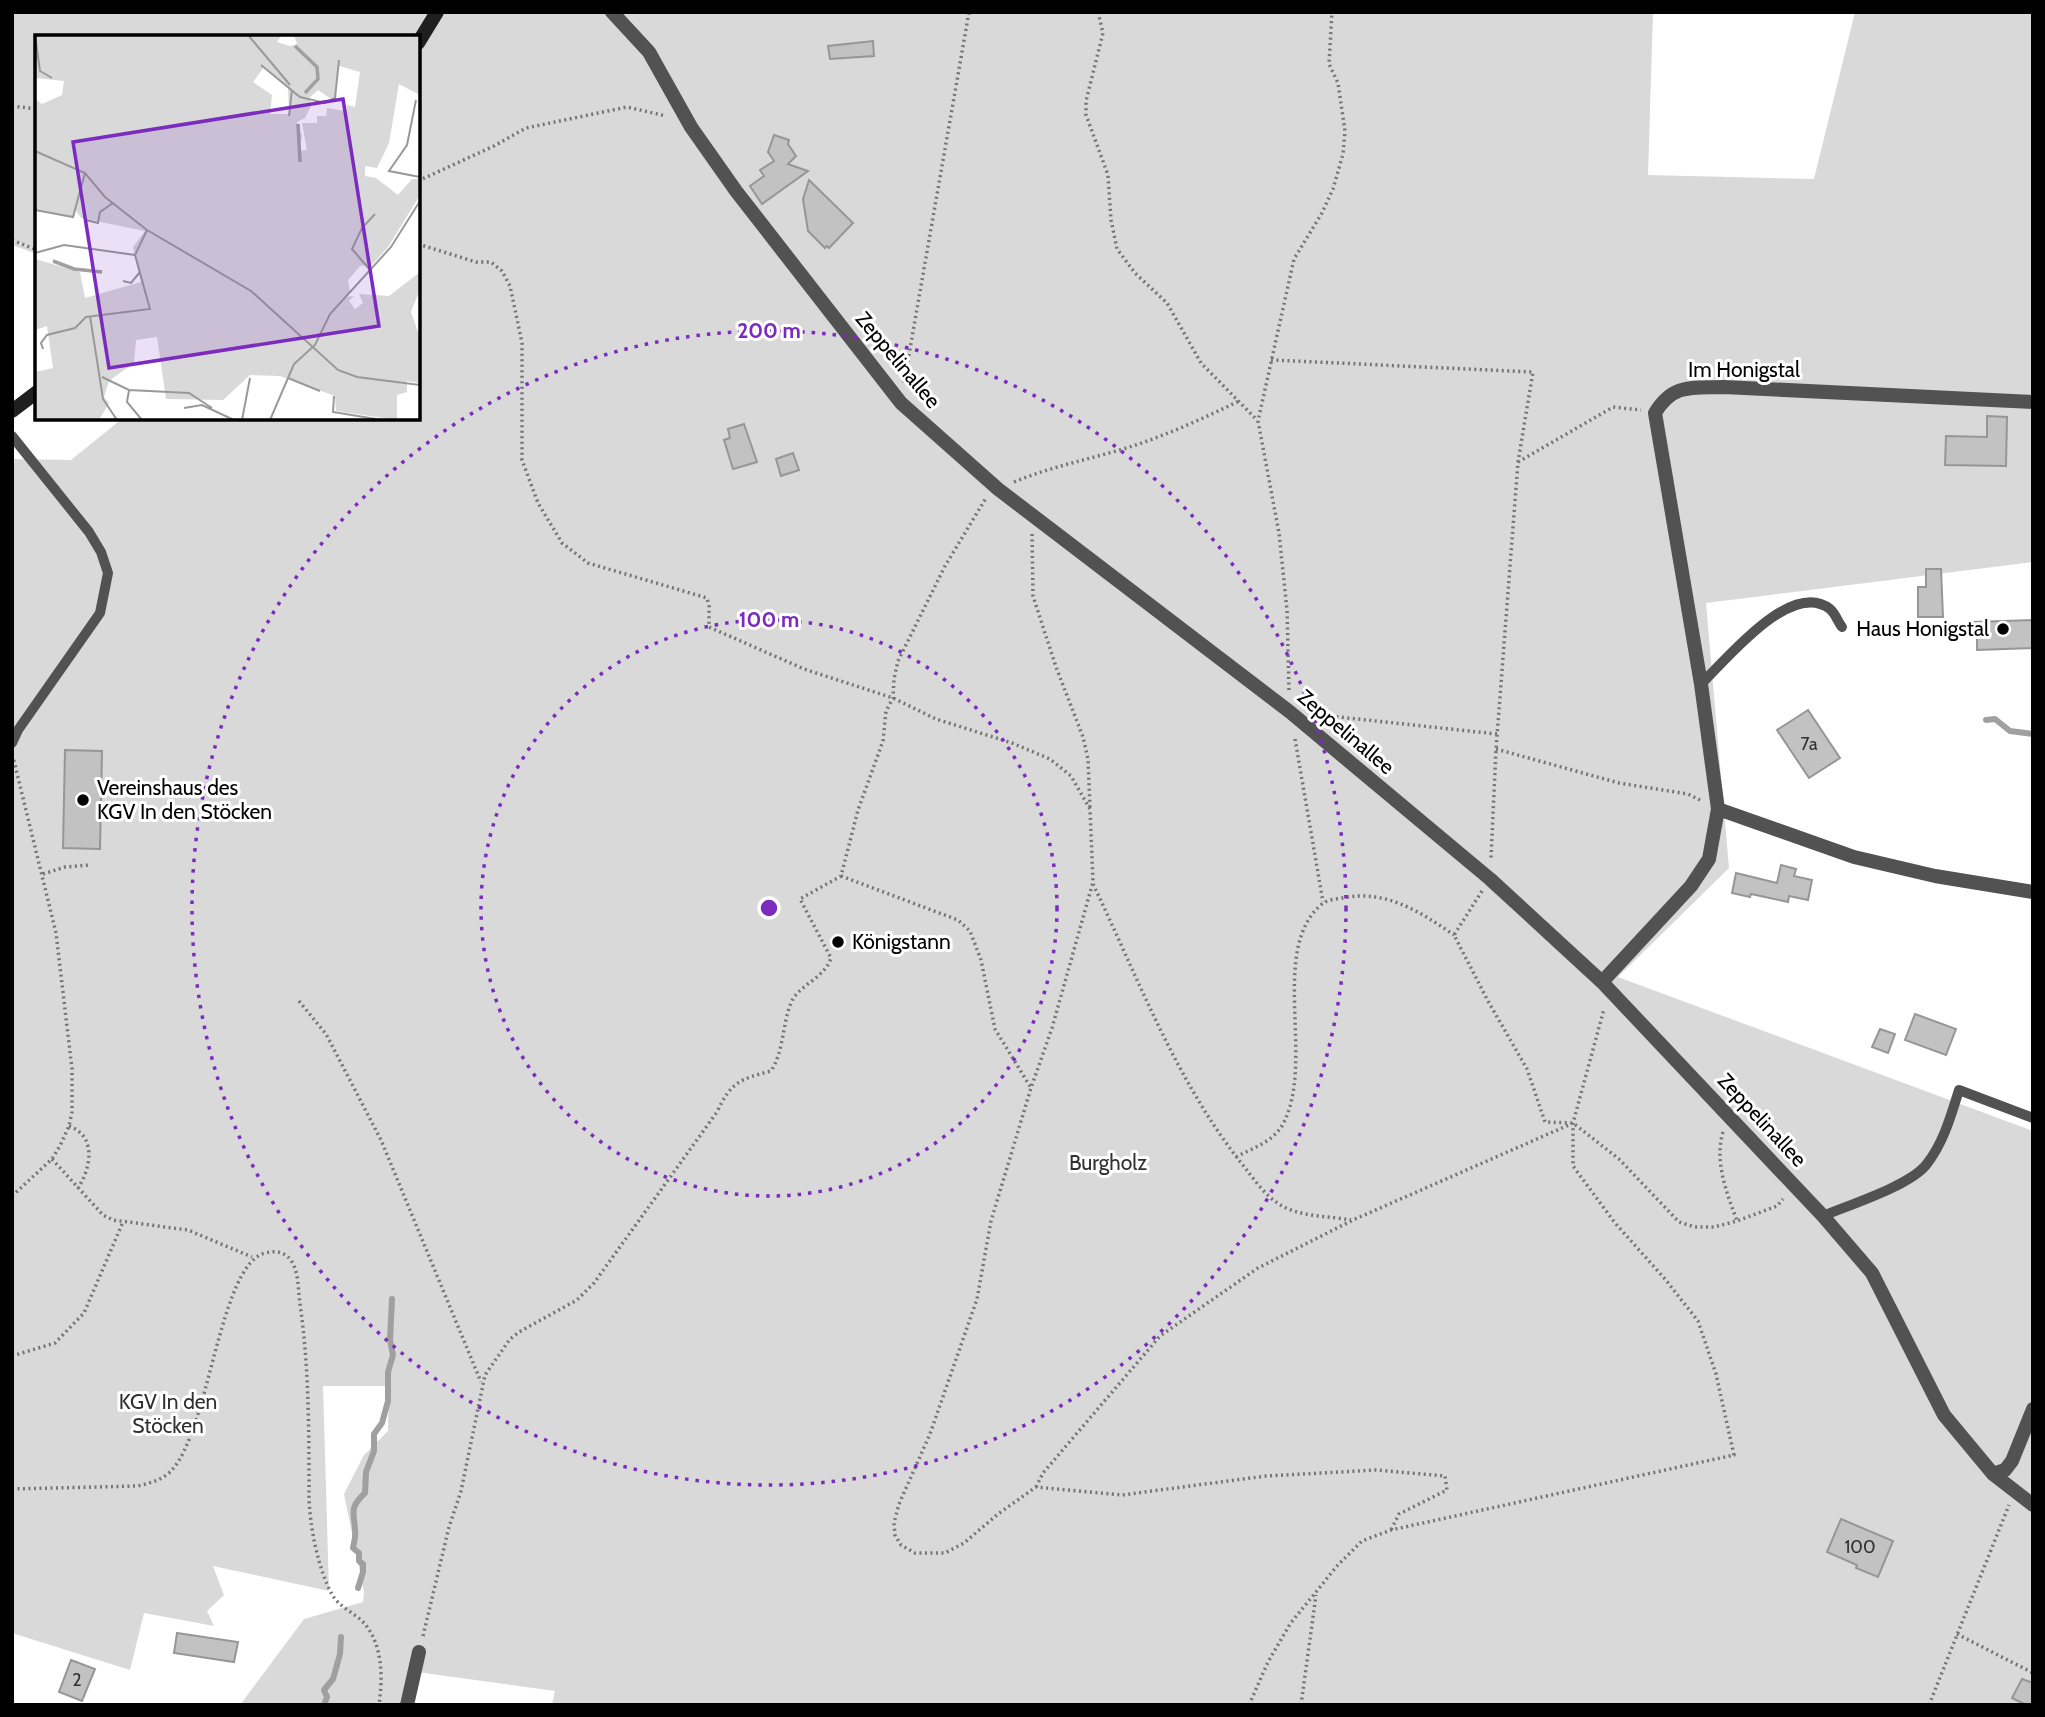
<svg xmlns="http://www.w3.org/2000/svg" width="2045" height="1717" font-family="Cabin,sans-serif">
<style>
.green{fill:#d9d9d9}
.lines{fill:none;stroke-linecap:round;stroke-linejoin:round}
.stream{stroke:#a0a0a0;stroke-width:6}
.building{fill:#c2c2c2;stroke:#969696;stroke-width:2}
.path{stroke:#747474;stroke-width:3.5;stroke-dasharray:2 3.5;stroke-linecap:butt}
.lane{stroke:#525252;stroke-width:10}
.street{stroke:#525252;stroke-width:14}
.secondary{stroke:#1f1f1f;stroke-width:14}
.ring{fill:none;stroke:#7b2cbf;stroke-width:3.5;stroke-dasharray:3.5 7}
.poi-dot{fill:#000;stroke:#fff;stroke-width:2.5}
.labels{text-anchor:middle;stroke-width:6;stroke-linejoin:round;paint-order:stroke}
.number-label{font-size:18px;fill:#303030}
.street-label{font-size:21px;fill:#000;stroke:#fff}
.poi-label{font-size:21px;fill:#000;stroke:#fff;text-anchor:start}
.park-label{font-size:21px;fill:#303030;stroke:#fff}
.inset-river{fill:none;stroke:#a0a0a0;stroke-width:3.5}
.inset-road{fill:none;stroke:#999;stroke-width:2}
.view{fill:#7b2cbf;fill-opacity:0.15;stroke:#7b2cbf;stroke-width:3.5}
.inset-edge{fill:none;stroke:#000;stroke-width:3.5}
.centre{fill:#7b2cbf;stroke:#fff;stroke-width:3.5}
.ring-label{font-size:21px;text-anchor:middle;font-weight:bold;fill:#7b2cbf;stroke:#fff;stroke-width:6;stroke-linejoin:round;paint-order:stroke}
</style>
<rect width="100%" height="100%" fill="#fff"/>
<!-- green -->
<path class="green" d="M12 12H1653L1648 175 1814 179 1855 12H2033V562L1706 603 1729 868 1618 977 2033 1131V1705H552L555 1691 417 1672 411 1705H240L304 1619 363 1602 364 1592 344 1494 364 1455 388 1431 389 1386H323L329 1591 213 1566 224 1595 207 1611 214 1626 144 1613 130 1670 12 1633V459L71 460 123 418H418V37H37V254L12 245Z"/>
<g class="lines">
<!-- stream -->
<path class="stream" d="M1986 720 1995 719 2010 731 2033 734
M358 1588 363 1572V1564L359 1561V1553L353 1548C354 1542 356 1537 355 1530 354 1511 349 1508 365 1493L366 1472 374 1451V1434L382 1423 388 1401V1372L393 1355 390 1340 392 1299
M324 1705 327 1697 324 1690 333 1679 340 1654 341 1637"/>
</g>
<!-- building -->
<path class="building" d="M873 41 874 56 830 59 828 46Z
M774 135 789 140 788 144 796 156 788 164 808 171 762 204 750 186 764 176 760 170 774 161 768 152Z
M809 180 853 223 829 248 827 246 825 248 808 231 803 199Z
M1987 416 2007 417 2006 466 1945 465 1946 436 1987 437Z
M744 424 757 462 733 469 724 440 730 438 728 429Z
M793 453 799 470 781 476 776 459Z
M1926 569H1941L1943 617H1918V587H1926Z
M2033 620V648L1977 650V636H1973V622Z
M1808 710 1840 758 1809 778 1777 730Z
M65 750 102 751 100 849 63 848Z
M1781 865 1796 869 1794 876 1812 880 1808 900 1789 896 1788 902 1751 894 1750 897 1732 893 1736 873 1777 883Z
M1915 1014 1956 1029 1946 1055 1905 1040Z
M1880 1029 1895 1034 1888 1053 1872 1047Z
M1841 1519 1893 1541 1878 1577 1856 1568 1857 1565 1827 1552Z
M177 1633 238 1642 234 1662 174 1653Z
M71 1660 95 1669 82 1701 59 1692Z
M2022 1679 2033 1683V1705H2026L2012 1698Z"/>
<g class="lines">
<!-- path -->
<path class="path" d="M1098 12 1103 33 1086 101V115L1108 175 1111 220 1117 249 1135 273 1167 303 1201 363 1257 420
M12 106 37 109
M418 181 494 146 526 128 627 107 666 116
M12 240 37 250
M418 244 476 262H491L502 271 510 286 522 343V460L538 503 562 543 588 563 707 598 709 606V627L804 669 893 698 936 719 1012 743 1050 759 1071 776 1090 809 1093 882 1052 1028 1031 1088 991 1221 977 1299 930 1434 899 1504 894 1523 895 1535 901 1545 915 1553H945L964 1543 998 1514 1036 1487 1122 1495 1266 1476 1376 1470 1445 1476 1447 1490 1399 1514 1391 1530
M1271 360 1533 372 1518 462 1496 749 1491 858
M904 383 969 12
M1518 462 1613 407 1641 410
M1014 482C1050 467 1086 460 1123 449 1163 437 1202 419 1239 401
M1032 534 1033 596 1056 667 1083 737 1088 759 1090 807
M1289 690 1287 610 1279 533 1258 421 1294 259 1322 213 1333 189 1343 154 1345 131 1338 83 1329 64 1332 12
M1320 715 1497 734
M1295 739 1323 902
M1496 749 1619 783 1688 794 1700 800
M43 874 65 867 90 865
M841 876 958 920 970 931 981 960 995 1029 1031 1088
M1093 884C1139 980 1178 1086 1246 1169 1255 1181 1266 1196 1279 1204 1298 1217 1329 1216 1351 1220
M1482 891 1454 935 1488 1001 1527 1069 1545 1122 1573 1123 1619 1159 1679 1222 1695 1227H1714L1737 1221 1777 1206 1783 1199
M299 1001 326 1034 381 1140 481 1382
M69 1126C97 1136 91 1168 78 1188
M1723 1132C1714 1162 1727 1193 1737 1221
M1236 1157C1253 1148 1273 1142 1283 1124 1316 1062 1268 949 1322 904 1327 900 1335 899 1342 898 1385 889 1419 911 1454 935
M52 1159 103 1215 113 1220 188 1230 252 1257
M12 1196 52 1159 60 1146 69 1126 72 1112V1069L56 933 13 757
M12 1356 55 1343 84 1313 123 1222
M1036 1487 1043 1473 1160 1336 1258 1268 1353 1220 1571 1124
M12 1489 138 1486C150 1483 162 1480 171 1471 210 1430 219 1265 265 1253 276 1250 286 1252 292 1262 299 1274 298 1290 300 1304 309 1366 309 1431 309 1494 309 1523 318 1571 333 1596 339 1606 352 1612 361 1620 383 1641 383 1677 379 1705
M1957 1634 2033 1673
M423 1636 449 1527 461 1491 485 1375 510 1339 519 1332 577 1300 594 1283 717 1112C731 1082 740 1079 771 1071 784 1051 782 1025 791 1003 798 985 824 979 831 958L800 899 841 876 858 810 883 741 886 711 893 698 894 679 898 661 945 566 986 498
M1249 1705 1268 1662 1290 1624 1337 1566 1362 1541 1391 1530 1734 1455 1716 1374 1698 1321 1665 1279 1615 1223 1573 1166V1123L1604 1009
M1301 1705 1316 1595
M1929 1705 2009 1505"/>
<!-- lane -->
<path class="lane" d="M12 436 89 532 101 552 108 573 100 613 18 730 12 743
M1701 684C1727 659 1791 579 1830 609 1835 613 1838 622 1842 627
M1823 1216C1849 1205 1909 1186 1926 1165 1943 1144 1951 1116 1959 1090L2033 1118"/>
<!-- street -->
<path class="street" d="M612 12 649 52 691 127 736 191 901 403 998 489 1290 712 1490 879 1602 982 1823 1216 1872 1273 1944 1415 1993 1474 2033 1505
M1718 809 1854 857 1935 876 2033 892
M1602 982 1691 886 1709 859 1718 809 1701 684 1655 413C1673 383 1692 388 1724 387L2033 402
M1993 1474 2005 1470 2012 1461 2033 1409
M407 1705 419 1652"/>
<!-- secondary -->
<path class="secondary" d="M418 43 437 12
M12 411 37 392"/>
</g>
<!-- distance rings -->
<g class="ring">
<circle cx="769" cy="908" r="288"/>
<circle cx="769" cy="908" r="577"/>
</g>
<!-- markers -->
<g class="poi-dot">
<circle cx="2003" cy="629" r="7"/>
<circle cx="83" cy="800" r="7"/>
<circle cx="838" cy="942" r="7"/>
</g>
<g class="labels">
<!-- number labels -->
<g class="number-label">
<text x="1809" y="750">7a</text>
<text x="1860" y="1553">100</text>
<text x="77" y="1686">2</text>
</g>
<!-- street labels -->
<g class="street-label">
<text transform="translate(898 360) rotate(50)" y="7">Zeppelinallee</text>
<text x="1744" y="377">Im Honigstal</text>
<text transform="translate(1346 732) rotate(40)" y="7">Zeppelinallee</text>
<text transform="translate(1762 1120) rotate(47)" y="7">Zeppelinallee</text>
</g>
<!-- poi labels -->
<g class="poi-label">
<text x="1989" y="636" text-anchor="end">Haus Honigstal</text>
<text x="97" y="795">Vereinshaus des<tspan x="97" dy="24">KGV In den Stöcken</tspan></text>
<text x="852" y="949">Königstann</text>
</g>
<!-- park labels -->
<g class="park-label">
<text x="1108" y="1170">Burgholz</text>
<text x="168" y="1409">KGV In den<tspan x="168" dy="24">Stöcken</tspan></text>
</g>
</g>
<!-- overview -->
<g transform="translate(35 35)">
<rect width="385" height="385" fill="#fff"/>
<path d="M0 0H247L242 7 255 11 262 9 259 0H385V60L364 49 354 108 342 133 330 131V141L341 143 363 160 377 144H385V160L353 212 337 230 325 231 313 245 315 258 310 262 319 261 314 266 320 274 328 268 324 259 354 261 385 237V254L376 277 385 303V348L372 346V357L362 360V385L301 376 300 361 245 341 215 340 188 365 131 364 122 302 101 305 99 328 74 346 69 362 74 368 64 385H0V337L18 333 12 291 0 295V224L45 237 50 263 106 247 98 212 110 196 46 183 41 176 39 182 0 175V64L7 69 27 60 29 46 0 43ZM304 31 325 37 320 72 312 70 311 76 292 73 291 81H282V88H267L272 115 263 116 267 101 262 87 270 83 277 69 274 63 283 55 299 66ZM229 32 253 51 254 79H235L237 60 218 47Z" fill="#d9d9d9" fill-rule="evenodd"/>
<path class="inset-river" d="M260 11 282 32 283 44 270 58M263 89 265 127M18 226 39 234 67 237"/>
<path class="inset-road" d="M0 0 5 36 17 43M213 0 255 50M226 30 265 62 290 68 300 63 304 25M381 65 372 110 354 136 385 142M254 81 257 55M0 116 50 138 70 162 112 195 216 256 303 335 322 342 385 350M0 175 38 182 50 138M51 185 63 188 65 177 78 168M0 218 29 210 100 220M335 235 317 214 327 193 340 179M88 246 96 248 105 237M55 281 68 364 82 385M8 314 6 308 12 300 40 293 51 282 115 274 100 220 112 195M67 342 94 355 154 358 177 373M253 343 285 356M94 355 92 367 107 385M299 361 298 377 347 385M149 373 167 370 199 385M207 385 215 343M235 385 259 329 280 310 295 279 356 212 385 166"/>
<path class="view" d="M308 64 344 291 74 333 38 107Z"/>
<rect width="385" height="385" class="inset-edge"/>
</g>
<circle cx="769" cy="908" r="10" class="centre"/>
<g class="ring-label">
<text x="769" y="338">200 m</text>
<text x="769" y="627">100 m</text>
</g>
<!-- border -->
<rect width="2045" height="1717" fill="none" stroke="#000000" stroke-width="28"/>
</svg>
